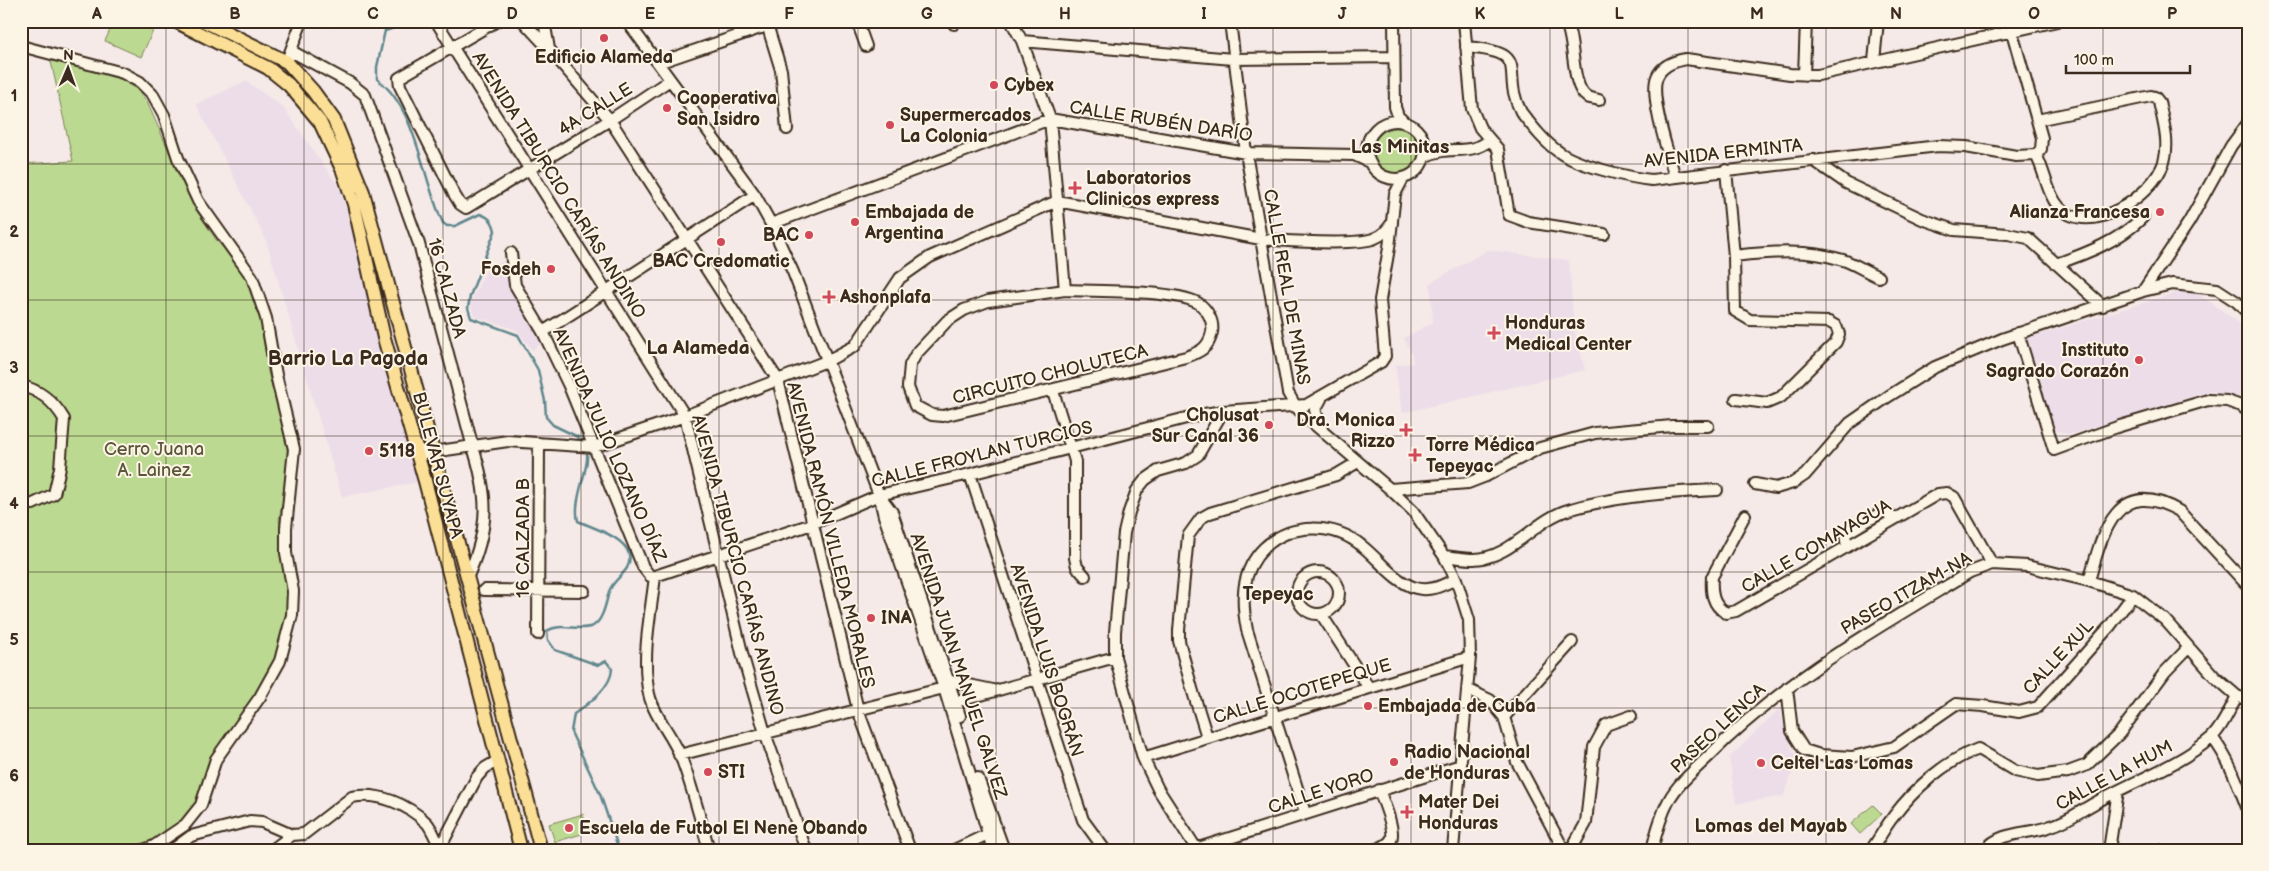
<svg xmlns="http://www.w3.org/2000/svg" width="2269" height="871" font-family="'Balsamiq Sans',sans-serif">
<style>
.built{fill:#eddde9}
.green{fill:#bcd991;stroke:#7c8258}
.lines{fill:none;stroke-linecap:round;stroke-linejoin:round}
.stream{stroke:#61878e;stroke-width:2.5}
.minor-casing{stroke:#3b2a1e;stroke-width:14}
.major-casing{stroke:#3b2a1e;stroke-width:16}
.minor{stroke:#fcf5e5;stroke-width:10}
.major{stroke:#fbdf96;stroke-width:12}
.grid{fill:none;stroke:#3b2a1e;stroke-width:1;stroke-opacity:0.55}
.poi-dot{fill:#d1495b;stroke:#fcf5e5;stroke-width:2}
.labels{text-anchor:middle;stroke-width:4;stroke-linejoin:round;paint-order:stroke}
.poi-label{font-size:18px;font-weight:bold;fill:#3b2a1e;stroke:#fcf5e5;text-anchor:start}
.street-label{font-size:18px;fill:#3b2a1e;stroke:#fcf5e5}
.park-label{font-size:18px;fill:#5b563b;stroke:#fcf5e5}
.neighbourhood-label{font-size:19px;font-weight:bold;fill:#3b2a1e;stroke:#fcf5e5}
.quarter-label{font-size:20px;font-weight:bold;fill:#3b2a1e;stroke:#fcf5e5}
.neatline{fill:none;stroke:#3b2a1e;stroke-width:2}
.grid-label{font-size:16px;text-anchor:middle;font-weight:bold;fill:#3b2a1e}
</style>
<rect width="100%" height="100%" fill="#f5eae7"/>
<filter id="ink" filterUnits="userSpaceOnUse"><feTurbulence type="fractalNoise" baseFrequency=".02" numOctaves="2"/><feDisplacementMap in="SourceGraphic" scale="10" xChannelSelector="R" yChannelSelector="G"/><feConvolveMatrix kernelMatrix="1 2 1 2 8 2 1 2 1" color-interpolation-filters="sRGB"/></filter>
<g filter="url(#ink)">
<!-- built -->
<path class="built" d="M246 81 283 107 341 190 418 482 342 497 266 240 196 104Z
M1488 250 1569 260 1574 328 1585 370 1402 413 1395 365 1413 363 1412 354 1404 338 1433 322 1430 283Z
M508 260 541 344 532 350 517 330 474 316 470 304 487 267Z
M2178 292 2197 293 2248 329V381L2240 397 2210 391 2069 435 2053 429 2022 340Z
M1779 709 1792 749 1800 761 1790 776 1784 796 1736 804 1729 758Z"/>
<!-- green -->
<path class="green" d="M114 21 157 22 141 57 105 41Z
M50 57 120 79 137 89 147 102 194 207 217 241 237 264 248 283 261 320 268 372 287 441 288 475 279 519 288 581V602L284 630 271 671 189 815 177 844 168 850H21V164L73 161Z
M1373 151a23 23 0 1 1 46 0a23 23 0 1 1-46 0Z
M1873 805 1882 814 1860 834 1851 824Z
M583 814 588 832 555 842 549 824Z"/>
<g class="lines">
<!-- stream -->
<path class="stream" d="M330 21V26L351 21
M384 21 386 26 377 67V79C417 108 422 179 443 223L447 226H455L480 214C489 217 493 221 495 231L470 296 468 308 471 318 518 335 538 370 545 401 546 417 553 425 578 437 581 443
M385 31 415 21
M586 449C592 465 572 498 578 521 595 529 641 541 627 568 622 576 611 583 609 592 606 602 603 621 593 626 579 632 560 622 547 631L548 640 555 650 598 665 606 661 612 669C611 688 589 703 574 714L571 732 600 794 619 850"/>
<defs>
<path id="minor" d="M436 21 685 416 743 657 765 733 806 850
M497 21 399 78 400 86 454 194 460 204 466 208 610 120 670 80
M523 21 549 49
M544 21 549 49 610 120 778 380 858 710 910 850
M627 21 755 195 771 224 793 272 879 495 884 516 944 688 993 850
M766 21 781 70 787 129
M857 21 866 46
M952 21 954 24
M1011 21 1022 41 1050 119 1065 290
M1230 21 1246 153 1288 393 1296 407 1308 419 1390 489 1413 511 1444 556 1456 579 1469 620 1470 657 1453 850
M1394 21 1395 107 1398 116 1405 123
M1464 21 1472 109 1480 128 1498 149 1509 215 1528 222 1604 234
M1565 21C1576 40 1570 86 1587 97 1590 98 1595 99 1599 100
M1022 41 1233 59 1394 57
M21 46 123 73 140 82 153 95 164 115 178 158 198 201 252 277 266 318 276 375 294 449 286 528V553L293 591 292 615 280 661 260 697 216 759 201 805 185 825 154 846 143 850
M1466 47C1535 53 1499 70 1521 112 1532 126 1545 143 1559 152 1576 165 1630 178 1652 180L1938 146 1966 147 2016 156 2036 155 2041 149 2042 138 2012 32
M291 51 350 83 365 95 419 244 472 444C489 496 490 528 467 578
M288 58 302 21
M1874 61 1878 21
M658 63 781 21
M1804 75 1806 21
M1367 150a29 29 0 1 1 58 0a29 29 0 1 1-58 0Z
M2036 155C2045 171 2047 194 2059 207 2090 239 2153 196 2164 162 2170 143 2163 121 2159 102L2155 97 2151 96 2037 120
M1424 157C1448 144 1469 157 1490 140
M1813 160 1846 183 1922 219 1954 230 2008 234 2028 238 2103 306
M1726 170 1734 256 1735 311 1750 320 1829 322 1836 326 1839 334 1836 342 1781 397 1767 403 1736 399
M1675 177C1669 156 1649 96 1657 77 1662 65 1674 61 1686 59L1790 74 1818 75 2057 21
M771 224 1050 119 1246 153 1354 155 1369 162
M511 253 515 285 543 332 569 386 643 567 650 576H655
M1734 256C1770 252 1808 249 1843 260 1855 264 1867 272 1879 277
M2056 264C2088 253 2119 241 2143 217
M1065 290C1094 291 1176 290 1198 303 1207 309 1214 321 1212 332 1209 348 1200 352 1186 357L943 416 932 415 915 406 908 387 910 365 916 354 947 321 964 310 988 301Z
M2143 291 2189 222 2231 146 2248 123
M543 332 755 195
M2018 333 2054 450 2120 426 2208 400 2227 401 2241 406 2248 411
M21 386C41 390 54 402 64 419L60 468 54 494 33 504
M1053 391 1075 461V558L1077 567 1085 576
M1321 399 1315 410 1322 429
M414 442 419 450 425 453 508 441 594 447 685 416 829 360 855 346 900 278 930 257 1057 201 1261 239C1283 241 1358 246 1375 238 1383 235 1387 230 1392 223
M970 474 1083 820 1105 850
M1755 484 1776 488 1793 483 1805 475 1850 423 1889 396 1935 367 2002 339 2143 291 2172 284 2217 289 2237 302 2248 313
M1390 489 1468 483 1486 476 1540 448 1595 433 1672 426H1708
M883 500 892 512 960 716
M1745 515 1712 577C1711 592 1712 605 1726 613L1736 611 1938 494 1947 493 1954 497 1992 564
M1847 547 1845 534 1884 511 1888 513 1893 520
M1444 556C1454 557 1464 559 1474 559 1512 558 1534 520 1568 510 1614 496 1669 492 1717 490
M1297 593a21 21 0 1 1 42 0a21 21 0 1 1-42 0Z
M655 576 812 524 879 495 970 474 1198 415 1223 411 1306 405 1381 362 1385 356 1380 300 1389 248 1395 194 1403 179
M655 576C651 613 641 656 649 694 654 716 671 734 680 755 692 785 700 818 709 850
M2089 581C2102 534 2116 475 2179 511L2248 586
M484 590 584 591
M1321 614 1369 688
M538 634 539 443
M950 681 993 690
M1787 688 1792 731 1804 750 1820 755 1852 757 1894 747 1956 704 1983 706 2019 712 2038 707 2110 626 2133 595
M1469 690 1490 700 1504 717 1517 762 1564 850
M956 702 1115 657
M1504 717 1572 642
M1207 737 1193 692 1179 641V630L1188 536 1201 518 1210 513 1336 475 1358 462
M2212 737C2229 759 2238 784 2248 810
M679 755 944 688
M1143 758 1470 657
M978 778 1004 850
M1305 813 1247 630C1241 600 1241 571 1264 548 1291 522 1334 523 1362 546 1380 560 1393 581 1416 588 1431 592 1443 585 1456 579
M1196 848 1158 789 1143 758 1115 657V632L1124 533 1129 512 1137 490 1145 480 1158 471 1186 463 1198 455 1223 411
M172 850 191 836 250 821 262 822 292 835 304 834 352 797C379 792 407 804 427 823 432 829 436 840 440 847
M272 850 292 835
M439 850 477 777 485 768 497 761
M954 850 988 834
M1192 850 1461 765
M1374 850C1380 848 1387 846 1391 840 1396 831 1383 801 1379 790
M1571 850 1586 823 1594 747 1606 725 1631 716
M1652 850C1656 833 1661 815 1669 800 1679 782 1696 769 1710 755 1785 679 1879 627 1970 572L1992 564 2027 566 2089 581 2133 595 2165 620 2215 677 2237 696 2248 700
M1871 850C1879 839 1885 827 1893 817 1914 789 1945 761 1978 749L2015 771 2038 776 2068 772 2087 765 2119 734 2165 672 2189 647
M1985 850C2001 830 2029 835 2051 826 2068 821 2080 811 2095 803 2133 781 2177 767 2211 738 2222 728 2230 709 2237 696
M2109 850 2118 791
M2156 850H2159"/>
<path id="major" d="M175 21 268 68 289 85 320 122 343 171 354 204 384 338 425 481 521 850
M204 21 287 62 313 91 334 120 363 192 541 850"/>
</defs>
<!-- minor casing -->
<use href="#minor" class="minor-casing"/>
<!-- major casing -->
<use href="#major" class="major-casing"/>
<!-- minor -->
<use href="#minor" class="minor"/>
<!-- major -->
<use href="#major" class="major"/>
</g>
</g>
<!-- grid -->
<path class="grid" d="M166 21V850M304 21V850M443 21V850M581 21V850M719 21V850M858 21V850M996 21V850M1134 21V850M1273 21V850M1411 21V850M1550 21V850M1688 21V850M1826 21V850M1965 21V850M2103 21V850M21 164H2248M21 300H2248M21 436H2248M21 572H2248M21 708H2248"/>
<!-- markers -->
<g class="poi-dot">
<circle cx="604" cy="38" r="5"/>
<circle cx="994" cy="85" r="5"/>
<circle cx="667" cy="108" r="5"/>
<circle cx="890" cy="125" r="5"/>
<path d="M1072.5 180.5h5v5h5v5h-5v5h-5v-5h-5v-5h5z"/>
<circle cx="2160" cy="212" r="5"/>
<circle cx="855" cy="222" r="5"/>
<circle cx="809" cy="235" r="5"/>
<circle cx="721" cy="242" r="5"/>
<circle cx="551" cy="269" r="5"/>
<path d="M826.5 289.5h5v5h5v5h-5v5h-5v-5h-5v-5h5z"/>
<path d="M1491.5 325.5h5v5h5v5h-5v5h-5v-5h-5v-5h5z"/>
<circle cx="2139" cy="360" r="5"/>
<circle cx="1269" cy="425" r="5"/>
<path d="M1403.5 422.5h5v5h5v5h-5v5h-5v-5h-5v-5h5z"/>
<circle cx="369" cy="451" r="5"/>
<path d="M1412.5 447.5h5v5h5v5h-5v5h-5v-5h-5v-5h5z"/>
<circle cx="871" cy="618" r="5"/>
<circle cx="1368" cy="706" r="5"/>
<circle cx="1394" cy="762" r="5"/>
<circle cx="1761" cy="763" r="5"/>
<circle cx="708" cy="772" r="5"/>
<path d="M1404.5 804.5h5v5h5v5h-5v5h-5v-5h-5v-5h5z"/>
<circle cx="569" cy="828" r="5"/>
</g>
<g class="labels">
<!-- poi labels -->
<g class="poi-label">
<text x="604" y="63" text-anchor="middle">Edificio Alameda</text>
<text x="1004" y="91">Cybex</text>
<text x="677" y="104">Cooperativa<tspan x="677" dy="21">San Isidro</tspan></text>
<text x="900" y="121">Supermercados<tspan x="900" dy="21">La Colonia</tspan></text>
<text x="1086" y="184">Laboratorios<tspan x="1086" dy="21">Clinicos express</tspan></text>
<text x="865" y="218">Embajada de<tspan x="865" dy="21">Argentina</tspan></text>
<text x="2150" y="218" text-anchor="end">Alianza Francesa</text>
<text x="799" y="241" text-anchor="end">BAC</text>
<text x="721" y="267" text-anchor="middle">BAC Credomatic</text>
<text x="541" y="275" text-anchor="end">Fosdeh</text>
<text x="840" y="303">Ashonplafa</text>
<text x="1505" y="329">Honduras<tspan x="1505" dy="21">Medical Center</tspan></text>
<text x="2129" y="356" text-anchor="end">Instituto<tspan x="2129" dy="21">Sagrado Corazón</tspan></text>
<text x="1259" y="421" text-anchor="end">Cholusat<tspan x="1259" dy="21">Sur Canal 36</tspan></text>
<text x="1395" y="426" text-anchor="end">Dra. Monica<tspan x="1395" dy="21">Rizzo</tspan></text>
<text x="1426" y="451">Torre Médica<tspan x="1426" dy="21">Tepeyac</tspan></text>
<text x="379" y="457">5118</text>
<text x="881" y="624">INA</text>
<text x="1378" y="712">Embajada de Cuba</text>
<text x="1404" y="758">Radio Nacional<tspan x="1404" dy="21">de Honduras</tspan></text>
<text x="1771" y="769">Celtel Las Lomas</text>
<text x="718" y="778">STI</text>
<text x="1418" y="808">Mater Dei<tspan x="1418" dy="21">Honduras</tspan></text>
<text x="579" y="834">Escuela de Futbol El Nene Obando</text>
</g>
<!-- street labels -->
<g class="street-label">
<text transform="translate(595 109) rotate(-32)" y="6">4A CALLE</text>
<text transform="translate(1161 121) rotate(9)" y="6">CALLE RUBÉN DARÍO</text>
<text transform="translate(1723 153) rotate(-6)" y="6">AVENIDA ERMINTA</text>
<text transform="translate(559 185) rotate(58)" y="6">AVENIDA TIBURCIO CARÍAS ANDINO</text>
<text transform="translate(1287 287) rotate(80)" y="6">CALLE REAL DE MINAS</text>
<text transform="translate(447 288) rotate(75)" y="6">16 CALZADA</text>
<text transform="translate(1050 374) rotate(-14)" y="6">CIRCUITO CHOLUTECA</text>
<text transform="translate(610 445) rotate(66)" y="6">AVENIDA JULIO LOZANO DÍAZ</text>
<text transform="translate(982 454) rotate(-14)" y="6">CALLE FROYLAN TURCIOS</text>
<text transform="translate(438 465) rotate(75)" y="6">BULEVAR SUYAPA</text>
<text transform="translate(831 535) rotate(76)" y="6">AVENIDA RAMÓN VILLEDA MORALES</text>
<text transform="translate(523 538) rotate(-90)" y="6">16 CALZADA B</text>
<text transform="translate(1816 546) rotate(-30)" y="6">CALLE COMAYAGUA</text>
<text transform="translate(738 565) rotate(75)" y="6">AVENIDA TIBURCIO CARÍAS ANDINO</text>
<text transform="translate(1906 593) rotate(-30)" y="6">PASEO ITZAM-NA</text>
<text transform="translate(2058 657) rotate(-47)" y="6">CALLE XUL</text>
<text transform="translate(1047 660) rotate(72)" y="6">AVENIDA LUIS BOGRÁN</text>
<text transform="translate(959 666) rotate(72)" y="6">AVENIDA JUAN MANUEL GALVEZ</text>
<text transform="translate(1302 691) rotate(-17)" y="6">CALLE OCOTEPEQUE</text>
<text transform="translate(1718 728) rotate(-43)" y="6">PASEO LENCA</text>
<text transform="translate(2114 775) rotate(-28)" y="6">CALLE LA HUM</text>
<text transform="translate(1321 791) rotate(-18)" y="6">CALLE YORO</text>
</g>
<!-- park labels -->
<g class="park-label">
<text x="154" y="455">Cerro Juana<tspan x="154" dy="21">A. Lainez</tspan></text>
</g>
<!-- neighbourhood labels -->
<g class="neighbourhood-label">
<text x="1400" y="153">Las Minitas</text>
<text x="698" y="354">La Alameda</text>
<text x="1278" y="600">Tepeyac</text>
<text x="1771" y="832">Lomas del Mayab</text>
</g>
<!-- quarter labels -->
<g class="quarter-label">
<text x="348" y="365">Barrio La Pagoda</text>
</g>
</g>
<!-- margin -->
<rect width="2269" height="871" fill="none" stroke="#fcf5e5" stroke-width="55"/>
<!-- north arrow -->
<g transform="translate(68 68) rotate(2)" stroke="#fcf5e5" stroke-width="4" paint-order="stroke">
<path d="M0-4L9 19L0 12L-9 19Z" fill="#3b2a1e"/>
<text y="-8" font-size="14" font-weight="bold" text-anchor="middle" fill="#3b2a1e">N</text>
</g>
<!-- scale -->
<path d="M2066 65v8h124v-8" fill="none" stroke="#3b2a1e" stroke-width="2.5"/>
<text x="2074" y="65" font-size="15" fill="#3b2a1e" stroke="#fcf5e5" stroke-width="4" paint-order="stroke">100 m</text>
<rect x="28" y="28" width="2214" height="816" class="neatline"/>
<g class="grid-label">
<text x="97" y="19">A</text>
<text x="235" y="19">B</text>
<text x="373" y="19">C</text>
<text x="512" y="19">D</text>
<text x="650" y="19">E</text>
<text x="789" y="19">F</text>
<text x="927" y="19">G</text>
<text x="1065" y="19">H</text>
<text x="1204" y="19">I</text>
<text x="1342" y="19">J</text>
<text x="1480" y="19">K</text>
<text x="1619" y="19">L</text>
<text x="1757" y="19">M</text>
<text x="1896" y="19">N</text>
<text x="2034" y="19">O</text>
<text x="2172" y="19">P</text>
<text x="14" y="101">1</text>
<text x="14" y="237">2</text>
<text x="14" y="373">3</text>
<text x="14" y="509">4</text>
<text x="14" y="645">5</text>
<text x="14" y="781">6</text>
</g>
</svg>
